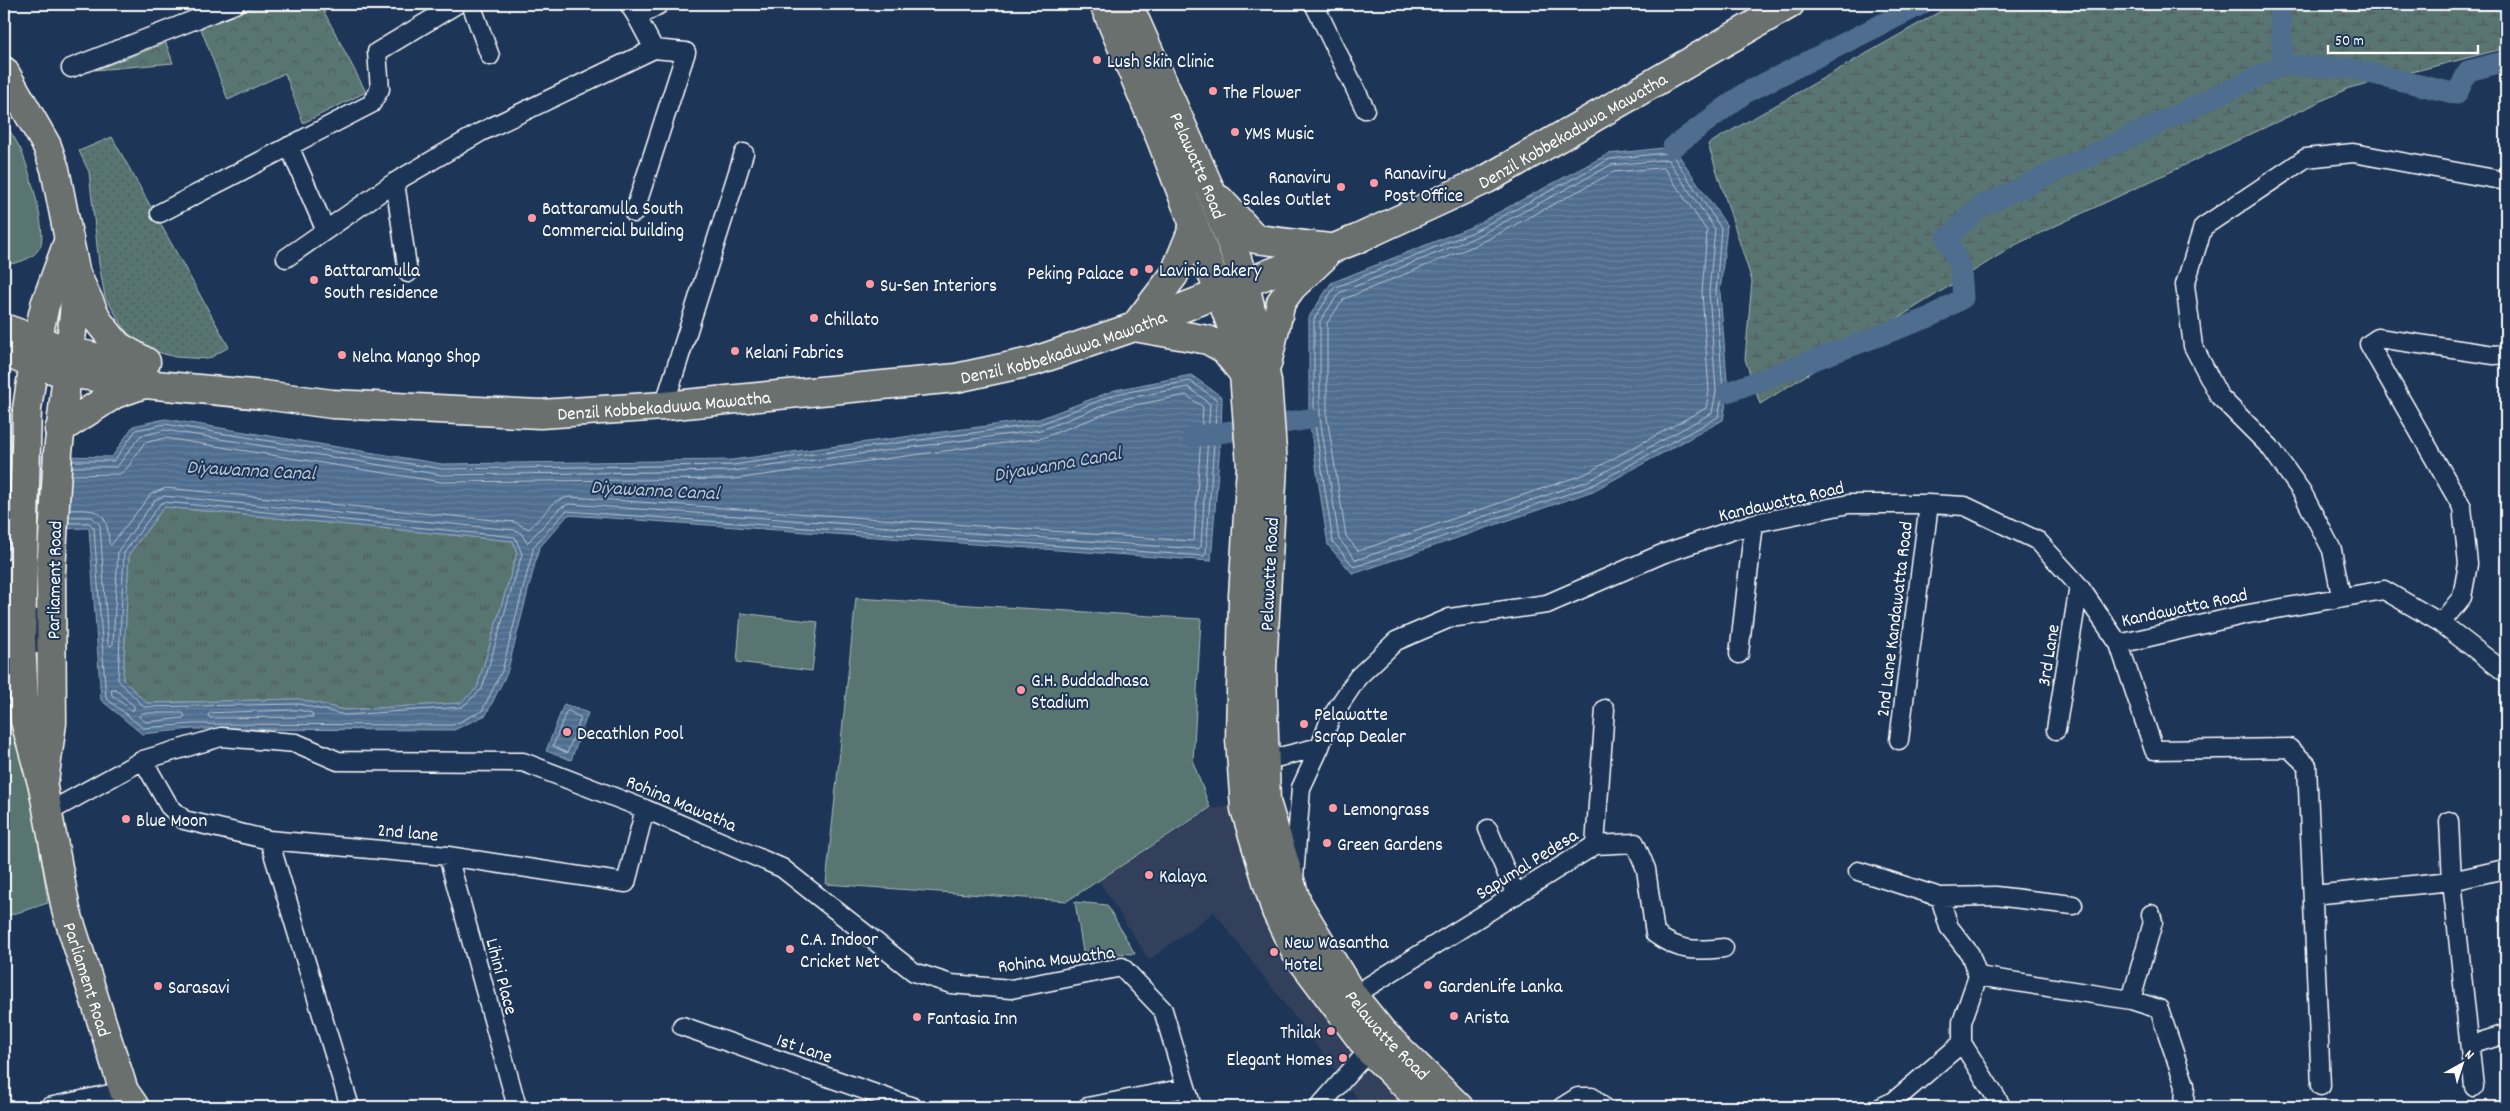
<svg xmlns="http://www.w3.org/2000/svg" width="2510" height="1111" font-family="Dekko,sans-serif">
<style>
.built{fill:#30415c}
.grass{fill:url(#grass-tufts);stroke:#acbab8}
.forest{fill:url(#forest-crowns);stroke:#acbab8}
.wetland{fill:url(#wetland-marsh);stroke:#acbab8}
.park{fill:#587471;stroke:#acbab8}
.garden{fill:url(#garden-dots);stroke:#acbab8}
.water{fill:url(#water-rules);stroke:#95a7bc;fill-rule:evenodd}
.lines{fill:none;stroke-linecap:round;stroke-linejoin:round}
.shore{stroke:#b9c5d2;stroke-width:1}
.canal{stroke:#4f6d8f;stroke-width:21}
.minor-casing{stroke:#fff;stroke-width:21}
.secondary-casing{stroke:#fff;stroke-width:29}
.primary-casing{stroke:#fff;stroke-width:31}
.minor{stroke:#1d3557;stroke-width:18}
.secondary{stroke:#1d3557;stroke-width:25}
.primary{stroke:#6b706d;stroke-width:28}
.poi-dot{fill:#ff9aa2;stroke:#1d3557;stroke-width:2}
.labels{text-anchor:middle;stroke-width:4;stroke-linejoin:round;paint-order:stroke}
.poi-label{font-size:19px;fill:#fff;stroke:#1d3557;text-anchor:start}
.street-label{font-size:19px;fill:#fff;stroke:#1d3557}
.water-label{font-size:20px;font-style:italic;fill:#b9c5d2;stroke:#1d3557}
</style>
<defs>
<pattern id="grass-tufts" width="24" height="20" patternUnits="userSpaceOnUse" patternTransform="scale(1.25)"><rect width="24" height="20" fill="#587471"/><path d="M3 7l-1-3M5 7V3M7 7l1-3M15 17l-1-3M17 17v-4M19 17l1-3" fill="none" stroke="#515c5b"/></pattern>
<pattern id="forest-crowns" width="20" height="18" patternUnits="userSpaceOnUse" patternTransform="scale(1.25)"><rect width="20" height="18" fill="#587471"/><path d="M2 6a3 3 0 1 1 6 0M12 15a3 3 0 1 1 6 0" fill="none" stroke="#515c5b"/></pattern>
<pattern id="wetland-marsh" width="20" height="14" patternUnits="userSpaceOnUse" patternTransform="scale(1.25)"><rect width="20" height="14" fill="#587471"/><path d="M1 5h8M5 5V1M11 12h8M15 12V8" fill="none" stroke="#515c5b"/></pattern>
<pattern id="garden-dots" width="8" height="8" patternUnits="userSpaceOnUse" patternTransform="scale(1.25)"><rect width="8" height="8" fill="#587471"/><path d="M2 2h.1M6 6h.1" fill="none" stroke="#515c5b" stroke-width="1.8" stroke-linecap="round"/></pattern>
<pattern id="water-rules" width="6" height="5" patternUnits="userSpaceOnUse" patternTransform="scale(1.25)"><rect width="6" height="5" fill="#4f6d8f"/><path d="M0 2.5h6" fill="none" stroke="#6983a0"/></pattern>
</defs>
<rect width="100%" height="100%" fill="#1d3557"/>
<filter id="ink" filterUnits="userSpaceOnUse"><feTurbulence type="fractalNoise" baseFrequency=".02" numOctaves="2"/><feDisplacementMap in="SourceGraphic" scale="10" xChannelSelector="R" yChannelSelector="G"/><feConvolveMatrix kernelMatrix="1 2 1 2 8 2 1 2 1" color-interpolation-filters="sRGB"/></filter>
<g filter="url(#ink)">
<!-- built -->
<path class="built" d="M1232 806 1417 1107H1364L1214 912 1149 960 1099 881 1211 809Z"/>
<!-- grass -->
<path class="grass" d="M164 507 513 541 517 553 477 688 461 703 345 710 299 699 147 703 123 680 129 554Z"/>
<!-- forest -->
<path class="forest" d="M261 4H320L366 92 303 123 285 73 228 100 200 26Z
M166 43 173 63 95 70Z"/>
<!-- wetland -->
<path class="wetland" d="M1953 4H2506V48L2349 88 2017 244 1760 404 1745 359 1752 281 1708 144Z"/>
<!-- park -->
<path class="park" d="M4 120C9 130 16 140 21 150 28 166 48 232 40 247 33 260 17 263 4 265Z
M856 598 1201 619 1193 762 1210 808 1067 901 826 884Z
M741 613 818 622 812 671 737 662Z
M4 658H16L31 790 48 903 4 917Z
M1075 902 1107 905 1135 954 1083 952Z"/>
<!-- garden -->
<path class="garden" d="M112 137 229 347 208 359 175 357 144 348 126 331 105 297 99 264 89 172 79 151Z"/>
<!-- water -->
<path class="water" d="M1673 147 1727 226 1720 293 1728 392 1723 420 1593 491 1353 574 1328 545 1309 419V317L1331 283 1471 227 1608 154Z
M1191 375 1222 397 1221 431 1211 561 568 515 539 548 507 673 486 715 454 730 192 729 142 734 101 700 89 528 4 530V455L112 457 133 426 165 419 442 464 732 460 1039 419 1115 390ZM164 507 513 541 517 553 477 688 460 703 345 710 299 699 147 703 123 680 129 554Z
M564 704 588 713 571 760 546 751Z"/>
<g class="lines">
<!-- shore -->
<path class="shore" d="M1671 153 1721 228 1716 293 1723 392 1718 417 1591 486 1354 567 1333 542 1314 418V319L1334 288 1473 232 1610 159Z
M1668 160 1715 229 1709 292 1716 391 1712 413 1588 481 1356 560 1339 539 1320 418V321L1339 293 1476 237 1611 165Z
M1664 168 1707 231 1702 293 1709 391 1706 408 1585 474 1358 551 1346 536 1327 417V323L1344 299 1479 244 1614 172Z
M165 502 515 537 522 554 482 689 462 707 345 715 299 704 144 707 118 680 124 553 160 504Z
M70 510C100 509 107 511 109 543L111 545 151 494 166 488 514 522 529 529 556 501 569 497 1192 541 1194 539 1203 407 1186 395 1120 408 1042 438 733 479 441 482 165 438 144 443 128 467 120 474 72 475
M69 517H92L100 525 108 644 111 646 113 644 118 551 155 500 164 496 514 530 521 533 527 543 560 508 569 504 1198 549 1201 547 1210 404 1188 387 1118 400 1041 430 732 471 442 475 165 430 140 436 117 467H72
M69 523H89L94 528 106 698 143 728 192 724 453 725 482 711 502 671 534 546 566 511 1204 556 1206 553 1217 400 1190 381 1116 394 1040 424 732 465 442 469 165 424 136 430 114 461H72
M112 689H115L134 706V710H131L112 695Z
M298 710 312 713 313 717 210 718 208 715 210 713Z
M569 711 581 718 567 753 553 746 566 712Z
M142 713H183L185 716 183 718 146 722 139 717Z"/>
<!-- canal -->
<path class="canal" d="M2283 65 2353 69 2457 94 2468 71 2506 61
M1673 147 1745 93 1922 4
M1728 392 1930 317 1963 298 1961 269 1947 238 1980 207 2283 65 2280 11 2277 4
M1193 437 1309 419"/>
<defs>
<path id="minor" d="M471 4 490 56
M629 4 637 17 660 4
M1314 4 1365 109
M71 68 235 4
M289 146 325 229
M395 182 408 273
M160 213 371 104 380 89 377 52 457 4
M634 213 686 52 654 49 637 17
M286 258 395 182 481 132 654 49
M664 406 744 153
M2341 596 2332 550 2302 492 2270 447 2219 396 2193 346 2185 285 2203 227 2306 158 2353 153 2506 181
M2441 623 2462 597 2468 564 2462 507 2369 344 2378 338 2494 355 2506 354
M2119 644 2243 615 2384 590 2441 623 2506 673
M1739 654 1754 523
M2056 730 2079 586
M1899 740 1929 504
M143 760 169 806 184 820 269 840 448 856 626 883 645 809
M1255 763 1320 747 1330 719 1358 677 1396 641 1450 618 1547 604 1662 554 1754 523 1849 504H1929L1965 506 2038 541 2079 586 2119 644 2154 750 2289 748 2307 765 2321 1086
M47 813 143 760 221 737 296 743 338 761 523 762 645 809 782 868 914 972 951 984 1011 989 1122 967 1163 1010 1192 1107
M1488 829 1516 895
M269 840 350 1107
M1595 845 1605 709
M448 856 517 1107
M1858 871 1940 897 1995 896 2073 905
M1294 877 1301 788 1320 747
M2313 895 2452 881 2449 821
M1940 897 1949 927 1970 954 1978 976
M1978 976 2131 1000 2159 1009 2185 1085 2184 1107
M1353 996 1595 845 1635 843 1646 869 1655 934C1680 952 1695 951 1724 948
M2131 1000 2153 922 2151 914
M682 1026 913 1107
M1962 1043 2002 1107
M2470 1045 2506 1034
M2474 1087 2452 881 2500 870
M49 1107 124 1091
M1087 1107 1186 1088
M1319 1107 1375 1043
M1562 1107 1578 1097H1592L1603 1107
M1881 1107 1894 1101 1962 1043V1022L1978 976"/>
<path id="secondary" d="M4 577 22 566
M4 619 52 624
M4 637 52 642"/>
<g id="primary">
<path d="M1104 4 1160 137 1191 217 1235 335 1244 374 1251 465 1243 596 1240 739 1245 809 1276 911 1295 951 1369 1050 1427 1107"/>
<path id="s1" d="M1128 4 1210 189 1236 256 1245 284 1267 381 1273 465 1262 670 1266 802 1297 903 1353 996 1383 1033 1459 1107"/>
<path d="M4 71 47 146 55 169 76 275 74 314 58 452 51 572 52 723 45 775"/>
<path d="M1220 200 1256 239 1329 248"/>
<path id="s2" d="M69 239 45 305 37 341 27 409 21 639 25 721 43 787 66 910 124 1091 135 1107"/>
<path d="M78 278 98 321 118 346 146 362"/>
<path d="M1135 326 1174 275 1194 226"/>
<path d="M1134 327 1208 340 1224 349 1243 373"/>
<path d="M4 328 68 351 143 368"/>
<path id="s3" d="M4 352 33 364 66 373 145 384 264 395 332 404 540 414 664 406 956 378 1035 361 1134 327 1357 239 1487 179 1790 4"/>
<path d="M1267 364 1281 302 1292 287 1323 258"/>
<path d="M59 430 115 394 141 385"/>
</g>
</defs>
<!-- minor casing -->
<use href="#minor" class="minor-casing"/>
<!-- secondary casing -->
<use href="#secondary" class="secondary-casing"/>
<!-- primary casing -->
<use href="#primary" class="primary-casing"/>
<!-- minor -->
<use href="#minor" class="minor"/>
<!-- secondary -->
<use href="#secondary" class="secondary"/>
<!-- primary -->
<use href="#primary" class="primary"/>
</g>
</g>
<!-- markers -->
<g class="poi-dot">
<circle cx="1097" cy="60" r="5"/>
<circle cx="1213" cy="91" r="5"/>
<circle cx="1235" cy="132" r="5"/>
<circle cx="1374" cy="183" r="5"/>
<circle cx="1341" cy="187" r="5"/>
<circle cx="532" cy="218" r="5"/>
<circle cx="1149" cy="269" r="5"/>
<circle cx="1134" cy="272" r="5"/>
<circle cx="314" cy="280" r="5"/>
<circle cx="870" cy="284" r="5"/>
<circle cx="814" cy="318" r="5"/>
<circle cx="735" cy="351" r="5"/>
<circle cx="342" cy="355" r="5"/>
<circle cx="1021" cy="690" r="5"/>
<circle cx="1304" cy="724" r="5"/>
<circle cx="567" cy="732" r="5"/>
<circle cx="1333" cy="808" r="5"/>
<circle cx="126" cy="819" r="5"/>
<circle cx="1327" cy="843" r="5"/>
<circle cx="1149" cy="875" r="5"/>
<circle cx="790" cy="949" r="5"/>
<circle cx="1274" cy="952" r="5"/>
<circle cx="1428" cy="985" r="5"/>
<circle cx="158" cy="986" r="5"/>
<circle cx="1454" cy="1016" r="5"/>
<circle cx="917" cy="1017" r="5"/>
<circle cx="1331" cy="1031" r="5"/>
<circle cx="1343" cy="1058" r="5"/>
</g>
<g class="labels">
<!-- poi labels -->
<g class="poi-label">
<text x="1107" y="67">Lush Skin Clinic</text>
<text x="1223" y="98">The Flower</text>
<text x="1245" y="139">YMS Music</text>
<text x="1384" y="179">Ranaviru<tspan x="1384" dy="22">Post Office</tspan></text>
<text x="1331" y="183" text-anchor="end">Ranaviru<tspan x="1331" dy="22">Sales Outlet</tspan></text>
<text x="542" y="214">Battaramulla South<tspan x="542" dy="22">Commercial building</tspan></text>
<text x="324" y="276">Battaramulla<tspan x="324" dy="22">South residence</tspan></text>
<text x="1159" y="276">Lavinia Bakery</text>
<text x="1124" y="279" text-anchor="end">Peking Palace</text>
<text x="880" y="291">Su-Sen Interiors</text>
<text x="824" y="325">Chillato</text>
<text x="745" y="358">Kelani Fabrics</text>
<text x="352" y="362">Nelna Mango Shop</text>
<text x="1031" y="686">G.H. Buddadhasa<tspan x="1031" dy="22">Stadium</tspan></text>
<text x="1314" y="720">Pelawatte<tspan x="1314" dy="22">Scrap Dealer</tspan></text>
<text x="577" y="739">Decathlon Pool</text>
<text x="1343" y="815">Lemongrass</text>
<text x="136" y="826">Blue Moon</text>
<text x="1337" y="850">Green Gardens</text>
<text x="1159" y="882">Kalaya</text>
<text x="800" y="945">C.A. Indoor<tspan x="800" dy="22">Cricket Net</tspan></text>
<text x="1284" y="948">New Wasantha<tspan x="1284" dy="22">Hotel</tspan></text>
<text x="1438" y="992">GardenLife Lanka</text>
<text x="168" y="993">Sarasavi</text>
<text x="1464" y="1023">Arista</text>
<text x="927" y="1024">Fantasia Inn</text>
<text x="1321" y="1038" text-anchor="end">Thilak</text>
<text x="1333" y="1065" text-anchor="end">Elegant Homes</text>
</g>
<!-- street labels -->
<g class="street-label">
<text dy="7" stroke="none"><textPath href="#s3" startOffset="1626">Denzil Kobbekaduwa Mawatha</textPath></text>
<text dy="7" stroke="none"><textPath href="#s1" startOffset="176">Pelawatte Road</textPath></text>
<text dy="7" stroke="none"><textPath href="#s3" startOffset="1071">Denzil Kobbekaduwa Mawatha</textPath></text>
<text dy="7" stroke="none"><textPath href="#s3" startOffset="666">Denzil Kobbekaduwa Mawatha</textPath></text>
<text transform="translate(1781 500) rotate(-13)" y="7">Kandawatta Road</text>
<text transform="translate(1268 574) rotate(-87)" y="7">Pelawatte Road</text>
<text transform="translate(53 580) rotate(-89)" y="7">Parliament Road</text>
<text transform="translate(2184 606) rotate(-12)" y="7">Kandawatta Road</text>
<text transform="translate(1893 619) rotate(-83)" y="7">2nd Lane Kandawatta Road</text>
<text transform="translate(2047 655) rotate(-81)" y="7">3rd Lane</text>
<text transform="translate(682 802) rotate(23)" y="7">Rohina Mawatha</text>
<text transform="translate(408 831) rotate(5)" y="7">2nd lane</text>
<text transform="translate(1526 863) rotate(-32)" y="7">Sapumal Pedesa</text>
<text transform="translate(1056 958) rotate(-7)" y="7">Rohina Mawatha</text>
<text transform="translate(503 976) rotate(75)" y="7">Lihini Place</text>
<text dy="7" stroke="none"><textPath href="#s2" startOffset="754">Parliament Road</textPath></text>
<text dy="7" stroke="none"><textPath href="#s1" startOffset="1091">Pelawatte Road</textPath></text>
<text transform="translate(805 1047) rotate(19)" y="7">1st Lane</text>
</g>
<!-- water labels -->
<g class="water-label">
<text transform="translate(1057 463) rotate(-10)" y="7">Diyawanna Canal</text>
<text transform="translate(251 469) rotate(3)" y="7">Diyawanna Canal</text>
<text transform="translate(655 489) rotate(3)" y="7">Diyawanna Canal</text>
</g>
</g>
<!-- margin -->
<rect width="2510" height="1111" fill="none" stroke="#1d3557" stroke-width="20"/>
<rect x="10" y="10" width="2490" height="1091" fill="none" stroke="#fff" stroke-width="2" filter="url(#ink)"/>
<!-- north arrow -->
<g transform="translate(2462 1064) rotate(39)" stroke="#1d3557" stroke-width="4" paint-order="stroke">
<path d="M0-4L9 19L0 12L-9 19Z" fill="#ffffff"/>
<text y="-8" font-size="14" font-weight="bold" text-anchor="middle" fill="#ffffff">N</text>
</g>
<!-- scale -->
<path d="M2328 45v8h150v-8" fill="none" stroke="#ffffff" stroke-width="2.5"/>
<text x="2335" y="45" font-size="15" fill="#ffffff" stroke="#1d3557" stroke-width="4" paint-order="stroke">50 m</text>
</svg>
